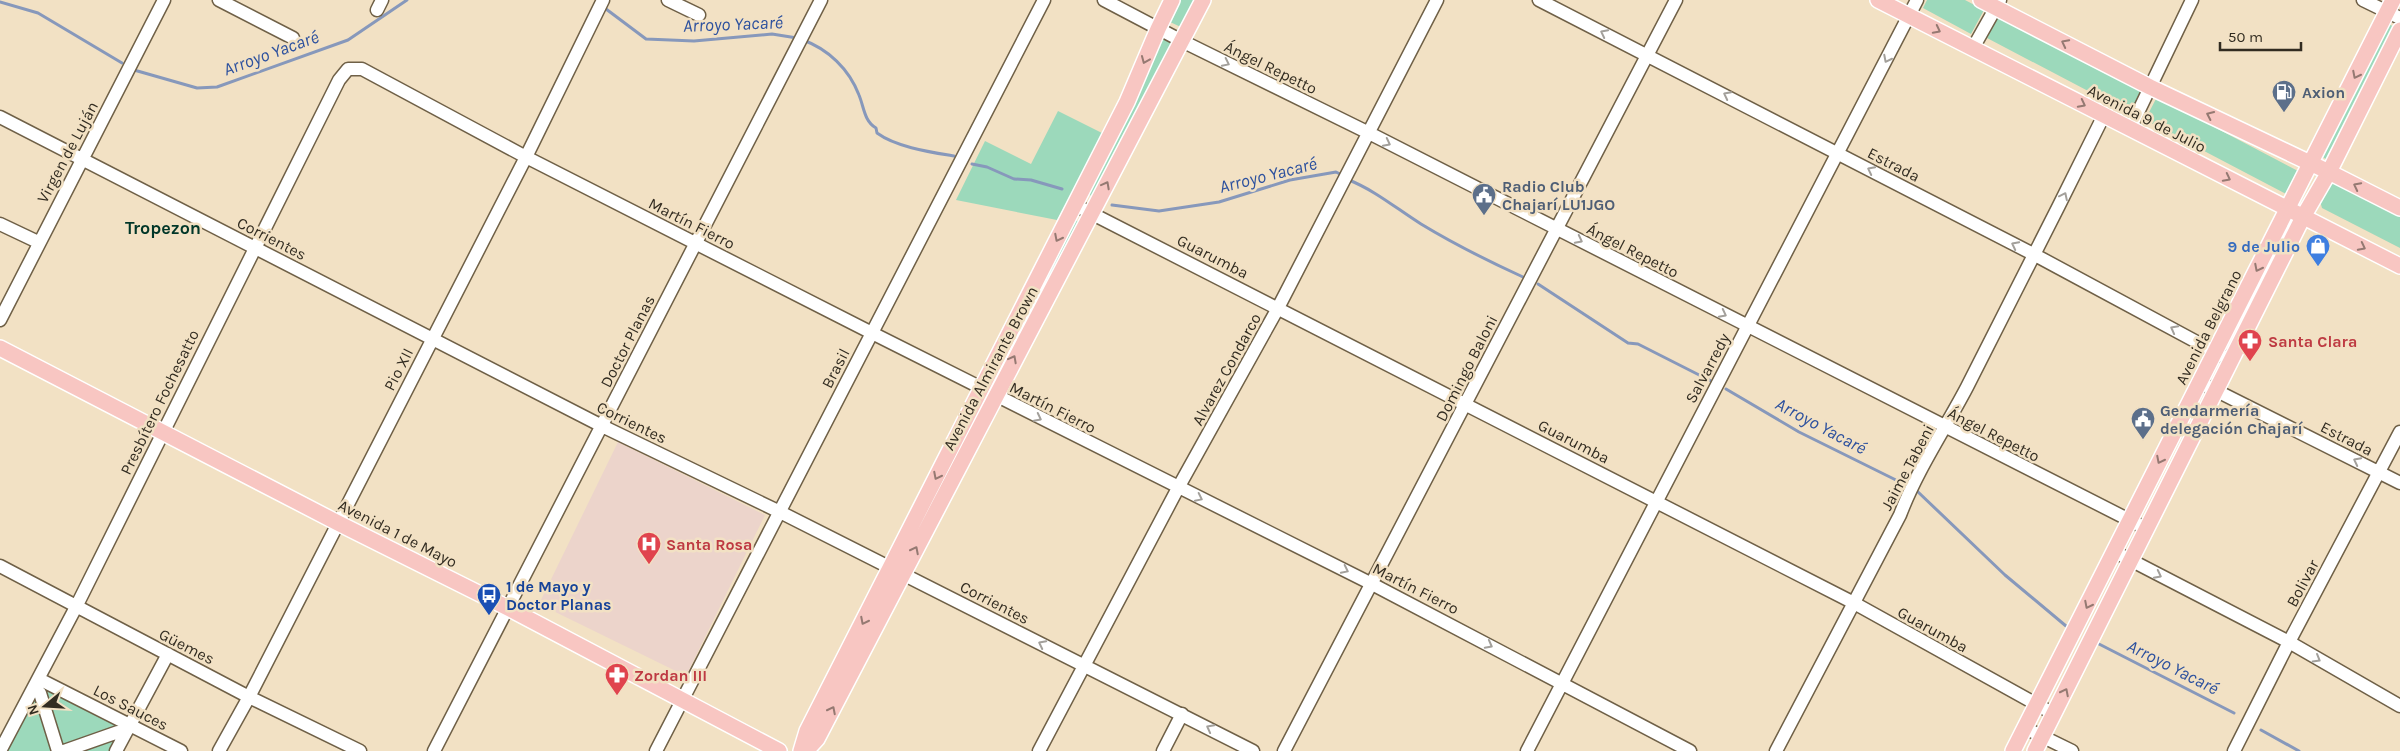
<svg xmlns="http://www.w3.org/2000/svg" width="2400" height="751" font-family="Karla,sans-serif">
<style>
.medical{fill:#ecd4cb}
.green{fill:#9cd9bb}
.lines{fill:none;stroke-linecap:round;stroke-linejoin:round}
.stream{stroke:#8798bb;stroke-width:3}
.minor-casing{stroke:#6f6047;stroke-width:15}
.major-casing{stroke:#fff;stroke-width:18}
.minor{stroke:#fff;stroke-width:12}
.major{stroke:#f8c6c2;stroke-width:15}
.oneway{stroke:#957972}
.oneway2{stroke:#a3a09b}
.labels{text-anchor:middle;stroke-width:5;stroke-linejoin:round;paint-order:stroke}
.street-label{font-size:16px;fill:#322c21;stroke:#f2e1c4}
.service-label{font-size:16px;font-weight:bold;fill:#4e5e75;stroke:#f2e1c4;text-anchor:start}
.shop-label{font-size:16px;font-weight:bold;fill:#366cbe;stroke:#f2e1c4;text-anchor:end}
.health-label{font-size:16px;font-weight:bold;fill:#be3a42;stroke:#f2e1c4;text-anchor:start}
.transit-label{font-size:16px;font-weight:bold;fill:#164399;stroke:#f2e1c4;text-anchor:start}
.water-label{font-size:18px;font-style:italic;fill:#2d519e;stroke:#f2e1c4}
.neighbourhood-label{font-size:18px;font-weight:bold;fill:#003628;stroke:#f2e1c4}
</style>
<rect width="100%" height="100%" fill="#f2e1c4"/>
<!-- medical -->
<path class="medical" d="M618 442 765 515 686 676 539 604Z"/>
<!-- green -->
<path class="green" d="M1181 0H1197L1183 28 1170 22Z
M1927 0H1965L1984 10 1971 34 1923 8Z
M1999 15 2142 89 2130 113 1987 38Z
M2387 23 2396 28 2326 159 2317 154Z
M1163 39 1174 44 1094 197 1087 194Z
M2157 97 2300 172 2288 195 2145 120Z
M1058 111 1106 135 1057 220 956 200 985 141 1031 164Z
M2338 182 2400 215V248L2322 208 2320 201 2328 186Z
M1074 219 1079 222 998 379 994 377Z
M38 686 122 727 111 751H7Z"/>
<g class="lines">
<!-- stream -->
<path class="stream" d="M0 2 38 13 122 63
M602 6 646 39 694 41 772 34 797 38
M803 40C828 49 849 69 859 95 864 107 864 121 876 128L877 133C896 147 930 152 954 156
M134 70 197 88 217 87 348 40 407 0
M972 164 987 167 1014 179 1031 180 1062 189
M1349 180C1376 191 1397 209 1421 224 1454 244 1488 261 1523 277
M1112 205 1159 211 1219 202 1290 180 1336 172 1342 175
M1538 284 1628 343 1638 344 1711 381
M1726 389 1799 432 1904 484
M1917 491 2005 575 2066 626
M2099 644 2234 713
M2261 730 2299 751"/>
<defs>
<path id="minor" d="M219 0 293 38
M668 0 699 15
M1104 0 1182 41 1369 133 2147 529
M1539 0 2035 255 2232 361
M2363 0 2400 18
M377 10 382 0
M1973 48 2000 0
M0 117 602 426 780 512 1253 751
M2130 129 2192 0
M1075 205 1854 603 2054 714
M0 224 38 242
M0 320 164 0
M2199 382 2400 483
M2115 552 2289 642 2400 706
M0 566 249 697 360 751
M39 679 181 751
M34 689 40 693 58 751
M2025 728 2072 751
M0 751 76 607 339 80 348 69H362L526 157 872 333 1372 584 1690 751
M64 751 118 732 125 733
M116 751 168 654
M219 751 249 697 526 157 603 0
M434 751 821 0
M656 751 1044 0
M1039 751 1178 488 1278 308 1437 0
M1163 751 1182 714
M1284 751 1676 0
M1527 751 1917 0
M1776 751 1900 515C1917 470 1945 429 1967 387 2013 297 2059 206 2104 115
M2234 751 2289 642 2400 432"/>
<path id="major" d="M1878 0 2400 266
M1981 0 2150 87 2329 172 2400 208
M0 348 338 523 508 608 779 751
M801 751 807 731 1127 102 1158 29 1172 0
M806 751 817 739 1203 0
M2013 751 2393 0
M2035 751 2303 217 2329 172 2400 30"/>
</defs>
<!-- minor casing -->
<use href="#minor" class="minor-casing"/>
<!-- major casing -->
<use href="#major" class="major-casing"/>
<!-- minor -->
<use href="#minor" class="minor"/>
<!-- major -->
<use href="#major" class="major"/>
</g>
<!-- one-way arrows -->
<defs><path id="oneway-chevron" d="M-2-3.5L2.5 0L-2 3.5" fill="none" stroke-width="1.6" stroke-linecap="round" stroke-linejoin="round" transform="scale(1.25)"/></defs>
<g class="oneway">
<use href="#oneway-chevron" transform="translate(1937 30) rotate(27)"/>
<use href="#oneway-chevron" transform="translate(2065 43) rotate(-153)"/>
<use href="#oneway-chevron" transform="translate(1145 60) rotate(113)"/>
<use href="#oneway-chevron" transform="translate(2356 75) rotate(117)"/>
<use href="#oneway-chevron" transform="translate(2082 104) rotate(27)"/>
<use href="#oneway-chevron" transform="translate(2210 115) rotate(-155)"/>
<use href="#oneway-chevron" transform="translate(2227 178) rotate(27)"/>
<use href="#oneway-chevron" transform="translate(1106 185) rotate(-62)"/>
<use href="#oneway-chevron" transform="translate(2357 186) rotate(-153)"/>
<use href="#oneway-chevron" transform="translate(1058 238) rotate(117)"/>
<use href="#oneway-chevron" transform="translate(2362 247) rotate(27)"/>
<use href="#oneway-chevron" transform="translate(2258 268) rotate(117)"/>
<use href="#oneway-chevron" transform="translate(1013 359) rotate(-62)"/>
<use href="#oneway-chevron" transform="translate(2160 460) rotate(117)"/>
<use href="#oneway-chevron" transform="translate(937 476) rotate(117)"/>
<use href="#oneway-chevron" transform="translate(915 550) rotate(-63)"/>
<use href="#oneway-chevron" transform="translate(2088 605) rotate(117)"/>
<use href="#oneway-chevron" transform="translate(864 621) rotate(117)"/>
<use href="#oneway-chevron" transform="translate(2065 692) rotate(-63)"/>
<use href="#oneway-chevron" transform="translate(832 710) rotate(-63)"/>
</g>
<g class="oneway2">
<use href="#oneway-chevron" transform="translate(1604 33) rotate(-153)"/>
<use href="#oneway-chevron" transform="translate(1887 59) rotate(117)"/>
<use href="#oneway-chevron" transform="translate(1226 63) rotate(26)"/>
<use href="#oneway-chevron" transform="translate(1727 95) rotate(-153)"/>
<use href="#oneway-chevron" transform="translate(1387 143) rotate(27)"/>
<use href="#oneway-chevron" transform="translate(1871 170) rotate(-153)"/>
<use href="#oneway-chevron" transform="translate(2064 196) rotate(-64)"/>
<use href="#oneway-chevron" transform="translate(1579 240) rotate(27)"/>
<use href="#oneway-chevron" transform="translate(2015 245) rotate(-153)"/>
<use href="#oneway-chevron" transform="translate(1723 314) rotate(27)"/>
<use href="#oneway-chevron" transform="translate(2174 329) rotate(-152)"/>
<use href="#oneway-chevron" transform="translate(1038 418) rotate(27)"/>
<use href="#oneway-chevron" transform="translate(2357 461) rotate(-153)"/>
<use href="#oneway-chevron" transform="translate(1199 498) rotate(26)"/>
<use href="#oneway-chevron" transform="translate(1345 570) rotate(26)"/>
<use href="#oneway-chevron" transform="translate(2158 575) rotate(27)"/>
<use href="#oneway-chevron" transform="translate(1042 644) rotate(-153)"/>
<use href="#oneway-chevron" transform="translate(1489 645) rotate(28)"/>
<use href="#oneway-chevron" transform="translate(2317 659) rotate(30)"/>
<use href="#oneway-chevron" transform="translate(1210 728) rotate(-152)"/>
</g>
<!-- icons -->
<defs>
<symbol id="fuel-pin" viewBox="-11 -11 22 30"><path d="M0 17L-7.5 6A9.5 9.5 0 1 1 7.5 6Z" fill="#5c6f8a" stroke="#f2e1c4"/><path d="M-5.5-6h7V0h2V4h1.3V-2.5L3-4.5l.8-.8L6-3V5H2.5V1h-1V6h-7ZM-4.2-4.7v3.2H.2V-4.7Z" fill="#fff"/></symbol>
<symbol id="civic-pin" viewBox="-11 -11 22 30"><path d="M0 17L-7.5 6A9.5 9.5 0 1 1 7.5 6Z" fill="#5c6f8a" stroke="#f2e1c4"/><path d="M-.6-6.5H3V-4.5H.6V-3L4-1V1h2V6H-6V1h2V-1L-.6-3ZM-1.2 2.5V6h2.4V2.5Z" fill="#fff"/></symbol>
<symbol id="shop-pin" viewBox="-11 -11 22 30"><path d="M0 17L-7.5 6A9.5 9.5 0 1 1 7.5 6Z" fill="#3f7fe0" stroke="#f2e1c4"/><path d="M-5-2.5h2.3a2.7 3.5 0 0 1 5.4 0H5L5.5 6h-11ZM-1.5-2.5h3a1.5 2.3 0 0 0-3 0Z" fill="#fff"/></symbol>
<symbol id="pharmacy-pin" viewBox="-11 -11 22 30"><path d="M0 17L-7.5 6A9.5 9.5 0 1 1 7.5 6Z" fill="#e0444e" stroke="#f2e1c4"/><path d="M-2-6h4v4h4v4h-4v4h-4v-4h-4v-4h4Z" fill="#fff"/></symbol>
<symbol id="hospital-pin" viewBox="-11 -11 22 30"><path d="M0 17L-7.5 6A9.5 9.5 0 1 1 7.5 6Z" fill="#e0444e" stroke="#f2e1c4"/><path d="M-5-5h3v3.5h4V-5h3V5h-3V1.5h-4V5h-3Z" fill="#fff"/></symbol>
<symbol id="bus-pin" viewBox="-11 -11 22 30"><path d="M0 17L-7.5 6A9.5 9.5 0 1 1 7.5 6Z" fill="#1a4fb4" stroke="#f2e1c4"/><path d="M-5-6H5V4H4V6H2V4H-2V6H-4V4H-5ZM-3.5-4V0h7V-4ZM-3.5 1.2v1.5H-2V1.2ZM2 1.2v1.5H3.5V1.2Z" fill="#fff"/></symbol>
</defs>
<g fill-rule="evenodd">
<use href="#fuel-pin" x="2270" y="78" width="28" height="38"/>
<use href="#civic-pin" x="1470" y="181" width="28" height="38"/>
<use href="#shop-pin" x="2304" y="232" width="28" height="38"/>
<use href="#pharmacy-pin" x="2236" y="327" width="28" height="38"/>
<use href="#civic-pin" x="2129" y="405" width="28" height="38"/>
<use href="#hospital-pin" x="635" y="530" width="28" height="38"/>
<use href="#bus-pin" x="475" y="581" width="28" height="38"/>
<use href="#pharmacy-pin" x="603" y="661" width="28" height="38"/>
</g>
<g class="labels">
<!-- street labels -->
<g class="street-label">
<text transform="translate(1271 67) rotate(26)" y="6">Ángel Repetto</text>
<text transform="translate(2147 118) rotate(27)" y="6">Avenida 9 de Julio</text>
<text transform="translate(67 152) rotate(-62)" y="6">Virgen de Luján</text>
<text transform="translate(1894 164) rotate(27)" y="6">Estrada</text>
<text transform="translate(692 223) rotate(27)" y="6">Martín Fierro</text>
<text transform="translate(272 238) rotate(27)" y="6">Corrientes</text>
<text transform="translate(1633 250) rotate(27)" y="6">Ángel Repetto</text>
<text transform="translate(1213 256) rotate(27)" y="6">Guarumba</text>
<text transform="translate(2208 327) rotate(-63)" y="6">Avenida Belgrano</text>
<text transform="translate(627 341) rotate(-63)" y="6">Doctor Planas</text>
<text transform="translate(835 368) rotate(-63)" y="6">Brasil</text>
<text transform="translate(990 368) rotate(-62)" y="6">Avenida Almirante Brown</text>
<text transform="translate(1466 368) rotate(-63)" y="6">Domingo Baloni</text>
<text transform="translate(1707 368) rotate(-62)" y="6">Salvarredy</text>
<text transform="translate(398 369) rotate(-63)" y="6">Pio XII</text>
<text transform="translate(1226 369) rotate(-61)" y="6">Alvarez Condarco</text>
<text transform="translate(159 402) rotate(-64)" y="6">Presbítero Fochesatto</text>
<text transform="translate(1053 407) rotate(27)" y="6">Martín Fierro</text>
<text transform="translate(632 422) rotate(26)" y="6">Corrientes</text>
<text transform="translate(1994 434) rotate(27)" y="6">Ángel Repetto</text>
<text transform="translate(2347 438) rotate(27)" y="6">Estrada</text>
<text transform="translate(1574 441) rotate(27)" y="6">Guarumba</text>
<text transform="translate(1907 467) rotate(-62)" y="6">Jaime Tabeni</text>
<text transform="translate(398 533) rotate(27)" y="6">Avenida 1 de Mayo</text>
<text transform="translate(2302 583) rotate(-62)" y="6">Bolivar</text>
<text transform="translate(1416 588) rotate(27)" y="6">Martín Fierro</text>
<text transform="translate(995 602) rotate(27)" y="6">Corrientes</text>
<text transform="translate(1933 629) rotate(29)" y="6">Guarumba</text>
<text transform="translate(187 646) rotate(27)" y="6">Güemes</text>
<text transform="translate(131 707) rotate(27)" y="6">Los Sauces</text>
</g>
<!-- service labels -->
<g class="service-label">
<text x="2302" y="98">Axion</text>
<text x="1502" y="192">Radio Club<tspan x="1502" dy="18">Chajarí LU1JGO</tspan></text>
<text x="2160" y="416">Gendarmería<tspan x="2160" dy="18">delegación Chajarí</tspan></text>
</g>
<!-- shop labels -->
<g class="shop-label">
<text x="2300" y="252">9 de Julio</text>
</g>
<!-- health labels -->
<g class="health-label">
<text x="2268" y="347">Santa Clara</text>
<text x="666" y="550">Santa Rosa</text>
<text x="634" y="681">Zordan III</text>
</g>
<!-- transit labels -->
<g class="transit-label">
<text x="506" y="592">1 de Mayo y<tspan x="506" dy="18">Doctor Planas</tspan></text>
</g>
<!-- water labels -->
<g class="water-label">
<text transform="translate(733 24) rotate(-2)" y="6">Arroyo Yacaré</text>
<text transform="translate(271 53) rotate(-20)" y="6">Arroyo Yacaré</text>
<text transform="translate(1268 175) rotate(-14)" y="6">Arroyo Yacaré</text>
<text transform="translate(1821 426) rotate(28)" y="6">Arroyo Yacaré</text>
<text transform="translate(2173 667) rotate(27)" y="6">Arroyo Yacaré</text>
</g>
<!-- neighbourhood labels -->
<g class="neighbourhood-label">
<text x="163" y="234">Tropezon</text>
</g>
</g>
<!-- north arrow -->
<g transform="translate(45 706) rotate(252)" stroke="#f2e1c4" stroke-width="4" paint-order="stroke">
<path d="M0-4L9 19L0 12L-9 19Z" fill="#322c21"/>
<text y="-8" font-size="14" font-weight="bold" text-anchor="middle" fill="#322c21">N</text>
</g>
<!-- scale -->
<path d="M2220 42v8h81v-8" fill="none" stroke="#322c21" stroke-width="2.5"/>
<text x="2228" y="42" font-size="15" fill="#322c21" stroke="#f2e1c4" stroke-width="4" paint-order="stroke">50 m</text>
</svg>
